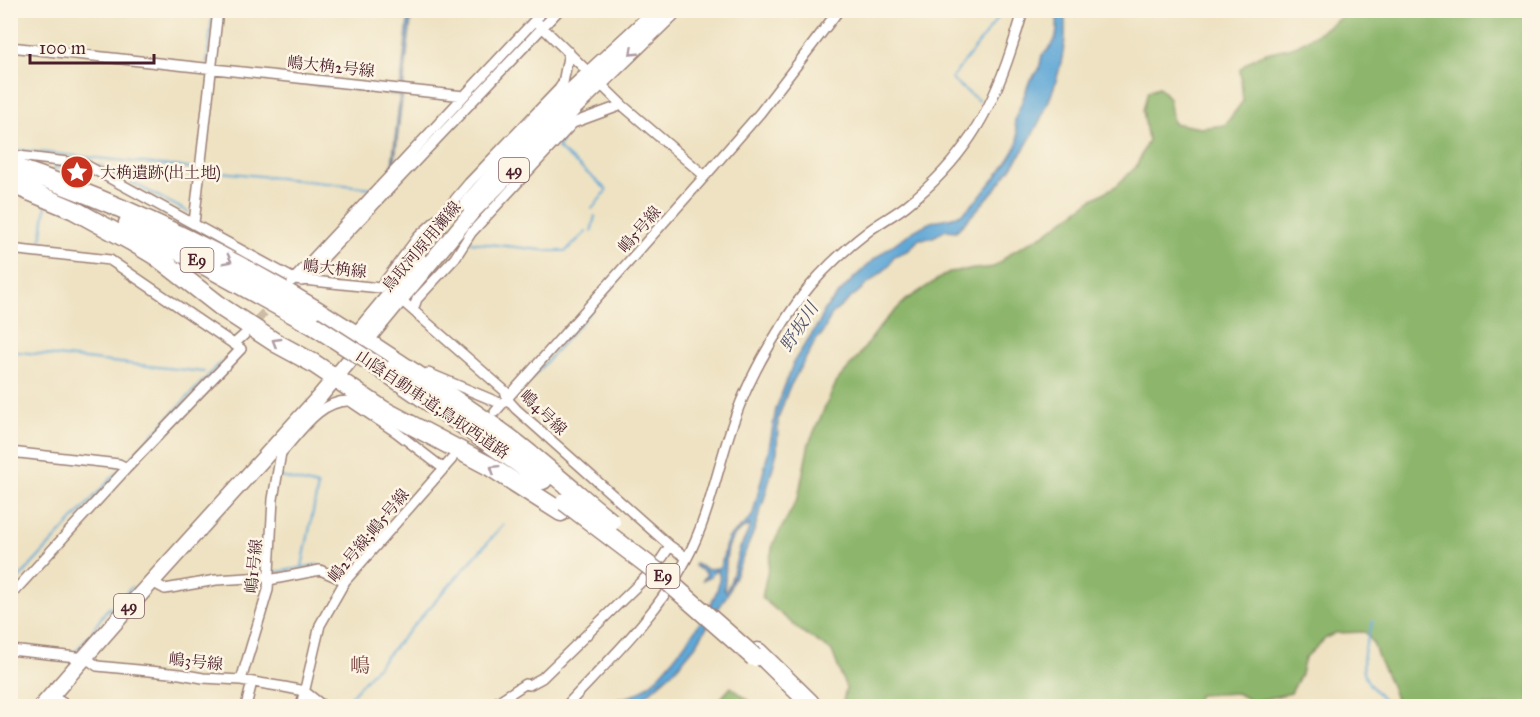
<svg xmlns="http://www.w3.org/2000/svg" width="1540" height="717" font-family="'IM FELL Great Primer','Noto Serif JP',serif">
<style>
.forest{fill:#8db66c;stroke:#6c6a4c;stroke-width:1.5}
.water{fill:#5fa7d6;stroke:#546380;stroke-width:1.5;fill-rule:evenodd}
.lines{fill:none;stroke-linecap:round;stroke-linejoin:round}
.stream{stroke:#5fa7d6;stroke-width:2}
.minor-tunnel{stroke:#cdbba4;stroke-width:9;stroke-dasharray:9 4.5;stroke-linecap:butt}
.minor-casing{stroke:#9c8076;stroke-width:12}
.primary-casing{stroke:#9c8076;stroke-width:18}
.motorway-casing{stroke:#9c8076;stroke-width:21}
.minor{stroke:#fff;stroke-width:9}
.primary{stroke:#fff;stroke-width:15}
.motorway{stroke:#fff;stroke-width:18}
.motorway-bridge-casing{stroke:#9c8076;stroke-width:21;stroke-linecap:butt}
.motorway-bridge{stroke:#fff;stroke-width:18}
.oneway{stroke:#ae9aa0}
.labels{text-anchor:middle;stroke-width:5;stroke-linejoin:round;paint-order:stroke}
.shield{fill:#fcf5e5;stroke:#7f5f63;stroke-width:1.5}
.shield-label{font-size:15px;font-weight:bold;fill:#4a1f2b}
.street-label{font-size:16px;fill:#4a1f2b;stroke:#fcf5e5}
.poi-label{font-size:16px;fill:#4a1f2b;stroke:#fcf5e5;text-anchor:start}
.water-label{font-size:18px;font-style:italic;fill:#52556f;stroke:#fcf5e5}
.quarter-label{font-size:20px;fill:#804e48;stroke:#fcf5e5}
</style>
<rect width="100%" height="100%" fill="#fcf5e5"/>
<filter id="ink" filterUnits="userSpaceOnUse"><feTurbulence type="fractalNoise" baseFrequency=".0167" numOctaves="2"/><feDisplacementMap in="SourceGraphic" scale="12" xChannelSelector="R" yChannelSelector="G"/><feConvolveMatrix kernelMatrix="1 2 1 2 8 2 1 2 1" color-interpolation-filters="sRGB"/></filter>
<filter id="wash" filterUnits="userSpaceOnUse"><feTurbulence type="fractalNoise" baseFrequency=".008" numOctaves="4" result="noise"/><feDisplacementMap in="SourceGraphic" scale="24" xChannelSelector="R" yChannelSelector="G"/><feGaussianBlur stdDeviation="1.35" result="paint"/><feColorMatrix in="noise" values="0 0 0 0 0 0 0 0 0 0 0 0 0 0 0 0 0 1.4 0 .05"/><feComposite in="paint" operator="in"/></filter>
<g filter="url(#wash)">
<rect width="100%" height="100%" fill="#eee2c2"/>
<!-- forest -->
<path class="forest" d="M1347 11H1529V706H1398C1393 689 1388 677 1380 662 1375 650 1374 641 1365 632L1335 633 1326 638 1305 658 1301 674 1291 693 1253 702 1237 693 1199 695 1193 706H842L846 688 832 651 801 631 762 598 773 544 798 498 809 443 837 381 858 357 882 324 906 300 949 272 994 267 1012 252 1043 235 1093 199 1116 186 1136 167 1148 140 1143 110 1148 91 1159 87 1169 98 1173 123 1201 128 1225 125 1243 101 1240 69C1262 50 1266 54 1292 47 1302 44 1342 19 1347 11Z
M731 687 756 706H714Z"/>
<!-- water -->
<path class="water" d="M409 11H412L394 166 392 167 400 95 286 82V80L400 93Z
M1057 11H1065V15C1065 25 1066 37 1064 47 1053 118 1007 182 956 231L946 230 931 238 919 239 909 250 894 256 889 266 832 314 822 334 816 340 788 390 778 419 777 452 765 496 754 531 727 595 696 645 676 669 634 706H609C621 695 622 700 634 695 639 693 645 688 650 684 668 669 729 593 718 571H715L710 577 703 580 707 573 694 566 695 564 707 569 719 568C725 559 723 548 728 539 735 529 748 525 753 514L769 449 776 409 794 361 821 320 823 311C844 288 865 265 890 247 901 239 922 225 934 221 943 218 952 219 961 214 974 206 1014 157 1018 142 1020 134 1014 127 1015 120L1030 80 1039 70 1042 55C1059 43 1058 29 1057 11ZM750 525C748 534 744 540 740 548 735 562 734 578 726 591L724 590C728 563 719 538 750 525Z"/>
<g class="lines">
<!-- stream -->
<path class="stream" d="M207 63 213 10
M485 67 537 10
M979 101 951 79 1001 14
M563 140 557 147 607 190 592 209
M10 149 192 168
M95 166 99 165 188 212
M203 170 373 188
M50 172 59 166 84 169
M591 232 595 216
M471 242 550 251H566L586 232
M31 247 41 241 46 205
M10 351 204 372
M515 397 620 278
M124 465 221 362
M281 475V477L318 486 302 567
M272 573 316 565 319 566
M10 588 120 469
M1373 621C1367 640 1356 667 1370 685 1376 692 1384 698 1387 706
M76 651 89 636 105 612 132 587
M342 706 504 524"/>
</g>
</g>
<g filter="url(#ink)">
<g class="lines">
<!-- minor-tunnel -->
<path class="minor-tunnel" d="M249 329 274 302"/>
<defs>
<path id="minor" d="M1001 10 1004 13
M535 20 544 10
M10 47 464 96 535 20 622 105 705 176 495 412
M10 155 84 164 294 279 380 288 418 237 442 215 469 183 559 89 563 83 569 52
M705 176 760 113 839 10
M194 223 218 10
M10 249 110 260 241 349 127 468 10 596
M292 281 464 96
M302 281 559 10
M400 299 505 391 507 399 516 409 670 546 687 558
M413 310 417 299 455 258 471 233 573 123 622 105
M234 344 244 335
M428 373 502 404
M10 452 119 464 127 468
M281 453C299 434 320 399 350 401L396 432 444 469
M662 558 670 546
M152 582 165 589 216 580 265 577 269 580 320 570 345 581
M10 650 86 658 97 666 180 674 203 678 241 680 284 687 304 691 323 706
M241 680 268 590 273 499 281 453
M51 696 68 706
M246 706 252 682
M301 706 320 625 345 581 452 459
M491 706 525 684 529 685 542 678 646 577
M566 706C607 662 658 614 686 560 709 517 717 469 733 423 748 379 772 338 799 300 818 274 844 250 870 230 882 221 896 214 907 205 961 162 990 115 1011 50 1015 37 1020 24 1023 10"/>
<path id="primary" d="M468 203C507 158 546 113 590 73 612 52 635 32 657 10
M350 343 419 260
M42 706 127 609 320 396 473 211 575 107 675 10"/>
<path id="motorway" d="M10 166C146 211 273 278 391 358 431 384 470 409 508 437 531 454 553 474 575 492
M10 183 74 210 131 241 156 256 224 309 276 343 313 363 383 410 489 466 561 512
M128 223 313 325
M383 370 543 480
M758 652 810 703"/>
</defs>
<!-- minor casing -->
<use href="#minor" class="minor-casing"/>
<!-- primary casing -->
<use href="#primary" class="primary-casing"/>
<!-- motorway casing -->
<use href="#motorway" class="motorway-casing"/>
<!-- minor -->
<use href="#minor" class="minor"/>
<!-- primary -->
<use href="#primary" class="primary"/>
<!-- motorway -->
<use href="#motorway" class="motorway"/>
<defs>
<path id="motorway-bridge" d="M313 325 383 370
M575 492 611 522
M565 502 656 571 754 657"/>
</defs>
<!-- motorway-bridge casing -->
<use href="#motorway-bridge" class="motorway-bridge-casing"/>
<!-- motorway-bridge -->
<use href="#motorway-bridge" class="motorway-bridge"/>
</g>
<!-- one-way arrows -->
<defs><path id="oneway-chevron" d="M-2-3.5L2.5 0L-2 3.5" fill="none" stroke-width="1.6" stroke-linecap="round" stroke-linejoin="round" transform="scale(1.5)"/></defs>
<g class="oneway">
<use href="#oneway-chevron" transform="translate(633 52) rotate(137)"/>
<use href="#oneway-chevron" transform="translate(228 260) rotate(28)"/>
<use href="#oneway-chevron" transform="translate(276 342) rotate(-149)"/>
<use href="#oneway-chevron" transform="translate(494 469) rotate(-148)"/>
</g>
</g>
<!-- icons -->
<defs>
<symbol id="sight-disc" viewBox="-11 -11 22 22"><circle r="9.5" fill="#c8321e" stroke="#fcf5e5"/><path d="M0-6L1.8-2.2L6-1.7L2.9 1.2L3.7 5.4L0 3.3L-3.7 5.4L-2.9 1.2L-6-1.7L-1.8-2.2Z" fill="#fff"/></symbol>
</defs>
<g fill-rule="evenodd">
<use href="#sight-disc" x="58" y="153" width="38" height="38"/>
</g>
<g class="labels">
<!-- shield labels -->
<g class="shield">
<rect x="499" y="158" width="30" height="24" rx="4.5"/>
<rect x="180.5" y="248" width="33" height="24" rx="4.5"/>
<rect x="646.5" y="564" width="33" height="24" rx="4.5"/>
<rect x="114" y="594" width="30" height="24" rx="4.5"/>
</g>
<g class="shield-label">
<text x="514" y="175">49</text>
<text x="197" y="265">E9</text>
<text x="663" y="581">E9</text>
<text x="129" y="611">49</text>
</g>
<!-- street labels -->
<g class="street-label">
<text transform="translate(331 66) rotate(6)" y="6">嶋大桷2号線</text>
<text transform="translate(639 229) rotate(-49)" y="6">嶋5号線</text>
<text transform="translate(421 246) rotate(-50)" y="6">鳥取河原用瀬線</text>
<text transform="translate(335 268) rotate(6)" y="6">嶋大桷線</text>
<text transform="translate(433 404) rotate(34)" y="6">山陰自動車道;鳥取西道路</text>
<text transform="translate(544 412) rotate(44)" y="6">嶋4号線</text>
<text transform="translate(368 535) rotate(-50)" y="6">嶋2号線;嶋5号線</text>
<text transform="translate(253 566) rotate(-84)" y="6">嶋1号線</text>
<text transform="translate(196 661) rotate(6)" y="6">嶋3号線</text>
</g>
<!-- poi labels -->
<g class="poi-label">
<text x="100" y="178">大桷遺跡(出土地)</text>
</g>
<!-- water labels -->
<g class="water-label">
<text transform="translate(799 327) rotate(-57)" y="6">野坂川</text>
</g>
<!-- quarter labels -->
<g class="quarter-label">
<text x="360" y="672">嶋</text>
</g>
</g>
<!-- margin -->
<rect width="1540" height="717" fill="none" stroke="#fcf5e5" stroke-width="36"/>
<!-- scale -->
<path d="M30 54v9h124v-9" fill="none" stroke="#4a1f2b" stroke-width="3"/>
<text x="39" y="54" font-size="18" fill="#4a1f2b" stroke="#fcf5e5" stroke-width="4.5" paint-order="stroke">100 m</text>
</svg>
